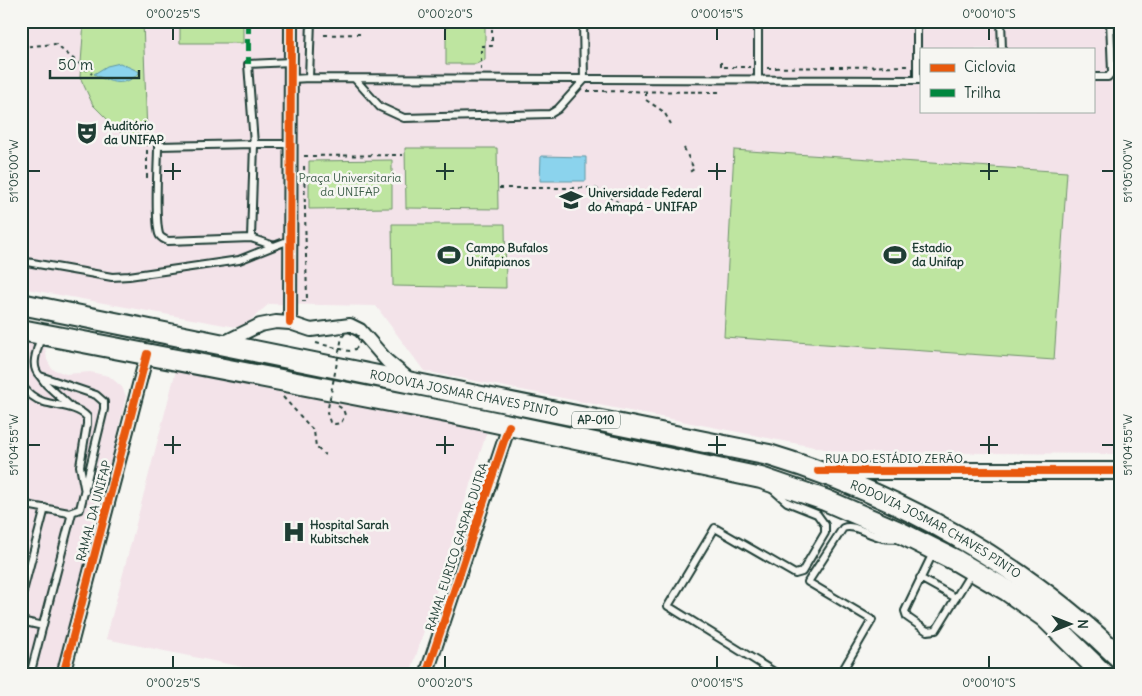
<svg xmlns="http://www.w3.org/2000/svg" width="1142" height="696" font-family="Delius,sans-serif">
<style>
.built{fill:#f3e3e9;fill-rule:evenodd}
.green{fill:#bee5a0;stroke:#6e916a}
.water{fill:#8bd3ed;stroke:#6097a3}
.lines{fill:none;stroke-linecap:round;stroke-linejoin:round}
.service-casing{stroke:#1f3d34;stroke-width:10}
.minor-casing{stroke:#1f3d34;stroke-width:16}
.tertiary-casing{stroke:#1f3d34;stroke-width:20}
.primary-casing{stroke:#1f3d34;stroke-width:24}
.path{stroke:#1f3d34;stroke-width:2;stroke-dasharray:4 4;stroke-linecap:butt}
.service{stroke:#f6f6f2;stroke-width:6}
.minor{stroke:#f6f6f2;stroke-width:12}
.tertiary{stroke:#f6f6f2;stroke-width:16}
.primary{stroke:#f6f6f2;stroke-width:20}
.path-bridge{stroke:#1f3d34;stroke-width:2;stroke-dasharray:4 4;stroke-linecap:butt}
.quiet{stroke:#00873e;stroke-width:6;stroke-dasharray:12 6;stroke-linecap:butt}
.cycleway-casing{stroke:#f6f6f2;stroke-width:11}
.cycleway{stroke:#e8590c;stroke-width:8}
.ticks{fill:none;stroke:#1f3d34;stroke-width:2}
.labels{text-anchor:middle;stroke-width:5;stroke-linejoin:round;paint-order:stroke}
.shield{fill:#f6f6f2;stroke:#60746d;stroke-width:1}
.shield-label{font-size:11px;font-weight:bold;fill:#1f3d34}
.poi-label{font-size:12px;font-weight:bold;fill:#1f3d34;stroke:#f6f6f2;text-anchor:start}
.park-label{font-size:12px;fill:#3f5f4a;stroke:#f6f6f2}
.street-label{font-size:12px;fill:#1f3d34;stroke:#f6f6f2}
.neatline{fill:none;stroke:#1f3d34;stroke-width:2}
.ticks-label{font-size:12px;text-anchor:middle;fill:#1f3d34}
</style>
<rect width="100%" height="100%" fill="#f6f6f2"/>
<filter id="ink" filterUnits="userSpaceOnUse"><feTurbulence type="fractalNoise" baseFrequency=".02" numOctaves="2"/><feDisplacementMap in="SourceGraphic" scale="10" xChannelSelector="R" yChannelSelector="G"/><feConvolveMatrix kernelMatrix="1 2 1 2 8 2 1 2 1" color-interpolation-filters="sRGB"/></filter>
<g filter="url(#ink)">
<!-- built -->
<path class="built" d="M21 21H1121V454L840 452 424 371 376 306 269 304 241 328 21 288ZM921 49H1093V111H921Z
M21 342 45 347 47 360 52 369 66 374 90 372 109 376 122 387 126 396 63 675H21Z
M176 370 489 425 410 675H282L106 639Z"/>
<!-- green -->
<path class="green" d="M84 21H143L147 134 138 128V145H133L93 105 80 77Z
M180 21H243V43H180Z
M446 21H485V60L476 64H446Z
M405 148H497L498 209 406 208Z
M734 150 1067 172 1054 360 724 337Z
M392 160V208L309 209V161Z
M392 224H505L506 288 393 286Z"/>
<!-- water -->
<path class="water" d="M120 63 140 72C125 88 110 83 94 74L107 66Z
M541 156 586 157V181H540Z"/>
<g class="lines">
<defs>
<path id="service" d="M758 21V80
M917 21V80H920
M1001 21 1002 49
M1093 77H1108L1112 72 1110 21
M309 78 917 80
M292 79 309 78 311 21
M355 79 380 107 404 118 550 114 558 109 584 80 583 21
M291 144H254L248 64 291 62
M251 238 168 241C164 239 160 238 159 234 154 215 158 167 158 146L254 144 251 238 274 246 290 240
M21 261 112 277 129 276 239 260 274 246
M40 376 46 384 72 408
M21 385C28 393 34 399 44 402 57 406 78 406 87 417V424L80 466 85 492
M771 488 787 502 817 514 825 525V533L802 572 795 574 715 528 668 606 779 675
M21 504 69 513 80 509 104 409V402L96 395 40 376C29 366 38 349 41 336
M933 553 905 611 907 617 927 631 936 630 971 573
M920 578 956 598
M21 599 45 508
M21 621 43 626
M30 675 72 513
M840 675 872 620 808 582 843 528C857 522 876 543 898 538"/>
<path id="minor" d="M290 323 291 21
M221 344 260 325 276 322 290 323 311 330 350 325 360 330 387 361 410 380
M63 675 147 354
M426 675 509 426"/>
<path id="tertiary" d="M822 471H1121"/>
<g id="primary">
<path id="s1" d="M21 304 769 455C898 494 1024 564 1121 659"/>
<path d="M21 330 452 413 761 478 825 500 899 532 957 561 1008 591 1045 617 1104 675"/>
</g>
</defs>
<!-- service casing -->
<use href="#service" class="service-casing"/>
<!-- minor casing -->
<use href="#minor" class="minor-casing"/>
<!-- tertiary casing -->
<use href="#tertiary" class="tertiary-casing"/>
<!-- primary casing -->
<use href="#primary" class="primary-casing"/>
<!-- path -->
<path class="path" d="M324 35 360 34
M21 47 55 44 92 74
M721 62V67H750
M767 68 909 66
M481 70V46H492V21
M587 91 723 92
M646 92V100L664 112 671 124
M684 148 694 169 688 173
M304 156 403 155
M147 178V134
M499 188H595L619 203
M302 301H307L304 165
M316 343 349 351
M283 397 314 431 316 447 325 455"/>
<!-- service -->
<use href="#service" class="service"/>
<!-- minor -->
<use href="#minor" class="minor"/>
<!-- tertiary -->
<use href="#tertiary" class="tertiary"/>
<!-- primary -->
<use href="#primary" class="primary"/>
<!-- path-bridge -->
<path class="path-bridge" d="M338 406 343 409 345 415 341 423 335 424 330 422 327 413 342 337 346 332H353L360 338C360 345 357 350 349 351"/>
<!-- quiet -->
<path class="quiet" d="M248 21V64"/>
<defs>
<path id="cycleway" d="M290 323 291 21
M818 471H1121
M63 675 147 354
M426 675 509 426"/>
</defs>
<!-- cycleway casing -->
<use href="#cycleway" class="cycleway-casing"/>
<!-- cycleway -->
<use href="#cycleway" class="cycleway"/>
</g>
</g>
<!-- ticks -->
<path class="ticks" d="M173 28V40M445 28V40M717 28V40M989 28V40M173 163V180M445 163V180M717 163V180M989 163V180M28 171H40M164 171H181M436 171H454M708 171H726M980 171H998M1102 171H1114M173 436V454M445 436V454M717 436V454M989 436V454M28 445H40M164 445H181M436 445H454M708 445H726M980 445H998M1102 445H1114M173 656V668M445 656V668M717 656V668M989 656V668"/>
<!-- icons -->
<defs>
<symbol id="theatre-bare" viewBox="-9 -9 18 18"><path d="M-5-5.5Q0-4 5-5.5V0Q5 5 0 6Q-5 5-5 0ZM-3.3-2.5H-1v1.5H-3.3ZM1-2.5H3.3v1.5H1ZM-2.8 1Q0 5.5 2.8 1Z" fill="#1f3d34" stroke="#f6f6f2" stroke-width="2.5" paint-order="stroke"/></symbol>
<symbol id="university-bare" viewBox="-9 -9 18 18"><path d="M0-5L7-2L0 1L-7-2ZM-4 1L0 2.5L4 1V4Q0 6-4 4Z" fill="#1f3d34" stroke="#f6f6f2" stroke-width="2.5" paint-order="stroke"/></symbol>
<symbol id="stadium-bare" viewBox="-9 -9 18 18"><path d="M0-5a6.5 5 0 1 0 0 10a6.5 5 0 1 0 0-10ZM-3.5-1.8h7v3.6h-7Z" fill="#1f3d34" stroke="#f6f6f2" stroke-width="2.5" paint-order="stroke"/></symbol>
<symbol id="hospital-bare" viewBox="-9 -9 18 18"><path d="M-5-5h3v3.5h4V-5h3V5h-3V1.5h-4V5h-3Z" fill="#1f3d34" stroke="#f6f6f2" stroke-width="2.5" paint-order="stroke"/></symbol>
</defs>
<g fill-rule="evenodd">
<use href="#theatre-bare" x="71" y="117" width="32" height="32"/>
<use href="#university-bare" x="555" y="184" width="32" height="32"/>
<use href="#stadium-bare" x="433" y="239" width="32" height="32"/>
<use href="#stadium-bare" x="879" y="239" width="32" height="32"/>
<use href="#hospital-bare" x="278" y="516" width="32" height="32"/>
</g>
<g class="labels">
<!-- shield labels -->
<rect class="shield" x="572" y="411.5" width="48" height="17" rx="4"/>
<g class="shield-label">
<text x="596" y="424">AP-010</text>
</g>
<!-- poi labels -->
<g class="poi-label">
<text x="104" y="130">Auditório<tspan x="104" dy="14">da UNIFAP</tspan></text>
<text x="588" y="197">Universidade Federal<tspan x="588" dy="14">do Amapá - UNIFAP</tspan></text>
<text x="466" y="252">Campo Bufalos<tspan x="466" dy="14">Unifapianos</tspan></text>
<text x="912" y="252">Estadio<tspan x="912" dy="14">da Unifap</tspan></text>
<text x="310" y="529">Hospital Sarah<tspan x="310" dy="14">Kubitschek</tspan></text>
</g>
<!-- park labels -->
<g class="park-label">
<text x="350" y="182">Praça Universitaria<tspan x="350" dy="14">da UNIFAP</tspan></text>
</g>
<!-- street labels -->
<g class="street-label">
<text dy="4" stroke="none"><textPath href="#s1" startOffset="452">RODOVIA JOSMAR CHAVES PINTO</textPath></text>
<text x="894" y="463">RUA DO ESTÁDIO ZERÃO</text>
<text transform="translate(94 511) rotate(-75)" y="4">RAMAL DA UNIFAP</text>
<text dy="4" stroke="none"><textPath href="#s1" startOffset="946">RODOVIA JOSMAR CHAVES PINTO</textPath></text>
<text transform="translate(457 547) rotate(-72)" y="4">RAMAL EURICO GASPAR DUTRA</text>
</g>
</g>
<!-- margin -->
<rect width="1142" height="696" fill="none" stroke="#f6f6f2" stroke-width="55"/>
<!-- legend -->
<rect x="920" y="48" width="175" height="65" fill="#f6f6f2" stroke="#a0aca6"/>
<rect x="930" y="64" width="25" height="8" fill="#e8590c" stroke="#a0aca6"/>
<text x="964" y="72" font-size="15" fill="#1f3d34">Ciclovia</text>
<rect x="930" y="89" width="25" height="8" fill="#00873e" stroke="#a0aca6"/>
<text x="964" y="98" font-size="15" fill="#1f3d34">Trilha</text>
<!-- north arrow -->
<g transform="translate(1070 624) rotate(90)" stroke="#f6f6f2" stroke-width="4" paint-order="stroke">
<path d="M0-4L9 19L0 12L-9 19Z" fill="#1f3d34"/>
<text y="-8" font-size="14" font-weight="bold" text-anchor="middle" fill="#1f3d34">N</text>
</g>
<!-- scale -->
<path d="M50 70v8h89v-8" fill="none" stroke="#1f3d34" stroke-width="2.5"/>
<text x="58" y="70" font-size="15" fill="#1f3d34" stroke="#f6f6f2" stroke-width="4" paint-order="stroke">50 m</text>
<rect x="28" y="28" width="1086" height="640" class="neatline"/>
<g class="ticks-label">
<text x="173" y="18">0°00'25"S</text>
<text x="445" y="18">0°00'20"S</text>
<text x="717" y="18">0°00'15"S</text>
<text x="989" y="18">0°00'10"S</text>
<text transform="translate(1128 171) rotate(-90)" y="4">51°05'00"W</text>
<text transform="translate(14 171) rotate(-90)" y="4">51°05'00"W</text>
<text transform="translate(1128 445) rotate(-90)" y="4">51°04'55"W</text>
<text transform="translate(14 445) rotate(-90)" y="4">51°04'55"W</text>
<text x="173" y="687">0°00'25"S</text>
<text x="445" y="687">0°00'20"S</text>
<text x="717" y="687">0°00'15"S</text>
<text x="989" y="687">0°00'10"S</text>
</g>
</svg>
